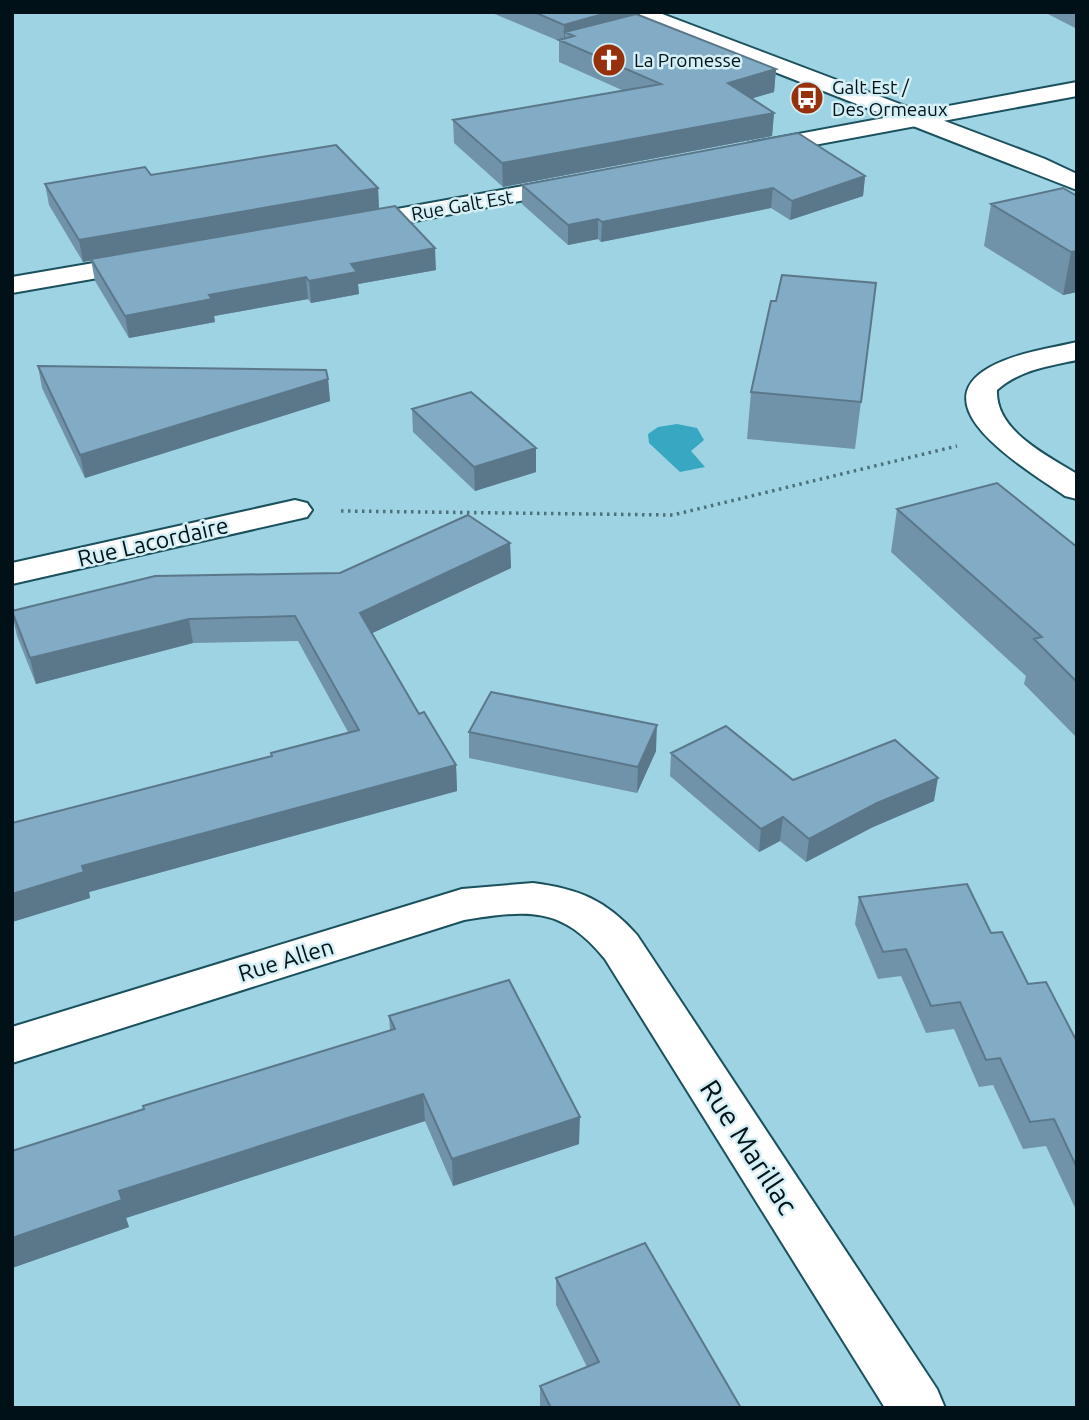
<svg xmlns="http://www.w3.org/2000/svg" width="1089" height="1420" font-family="Ubuntu,sans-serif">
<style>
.water{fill:#37a7c2}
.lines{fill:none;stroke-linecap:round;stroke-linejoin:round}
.street-casing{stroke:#1b505d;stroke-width:4}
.secondary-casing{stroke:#1b505d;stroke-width:4}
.path{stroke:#4d717a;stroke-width:3.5;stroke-dasharray:2.5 4.5;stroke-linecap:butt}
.street{fill:#fff;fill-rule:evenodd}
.secondary{fill:#fff;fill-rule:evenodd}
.wall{fill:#7093a9}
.shaded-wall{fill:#5b788a}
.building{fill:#82abc5;stroke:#5b788a;stroke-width:2}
.labels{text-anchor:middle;stroke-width:5;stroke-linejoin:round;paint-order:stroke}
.far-poi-label{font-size:19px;fill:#001217;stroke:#d4eff6;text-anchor:start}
.far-street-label{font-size:19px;fill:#001217;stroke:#d4eff6}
.street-label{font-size:23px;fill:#001217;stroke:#d4eff6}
.near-street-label{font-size:28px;fill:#001217;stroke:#d4eff6}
</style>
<rect width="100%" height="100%" fill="#9dd3e2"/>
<!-- water -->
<path class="water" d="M677 424 697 428 704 440 691 451 705 467 680 472 649 443 648 434 658 427Z"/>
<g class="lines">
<defs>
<path id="street" d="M628 12H657L1045 159 1077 174V190L631 16Z
M1077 342V360C1049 366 1019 370 997 390 995 431 1047 455 1077 474V499L1065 496C1027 469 906 400 1003 361 1027 351 1052 348 1077 342Z
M295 500 307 503 312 510 307 517 12 584V563Z
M533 883C579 889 606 900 637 935L937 1389 945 1408H885L605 959C561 905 528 910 464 920L12 1063V1027L462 889Z"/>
<path id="secondary" d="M1077 82V96L755 156 747 154 743 149 747 144 755 142Z
M573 177 582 179 585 184 582 189 353 233 344 230 340 225 344 220 353 217Z
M146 254 155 256 159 262 155 268 12 293V277Z"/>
</defs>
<!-- street casing -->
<use href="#street" class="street-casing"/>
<!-- secondary casing -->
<use href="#secondary" class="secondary-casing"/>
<!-- path -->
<path class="path" d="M341 511 673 515 957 446"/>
<!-- street -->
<use href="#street" class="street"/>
<!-- secondary -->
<use href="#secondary" class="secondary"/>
</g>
<!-- wall -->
<path class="wall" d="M490 12H640V15L776 69 774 92 751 98 774 113 772 136 503 187 454 143 453 120 624 91 559 62V41Z
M1044 12H1077V29Z
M151 175 378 188 379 209 436 270 358 284 359 294 311 303 308 299 214 316 215 322 129 338 95 281 91 260 83 262 49 205 45 184Z
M865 176 863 196 790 220 771 208 601 242 598 239 568 245 522 204V185Z
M1077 196V292L1063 295 984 246 991 204Z
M876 283 855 449 747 439 751 392 776 301Z
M38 366 328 379 330 401 85 478 42 388Z
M412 409 536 448V472L475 491 413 432Z
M897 509 1077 547V738L1024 684 1026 676 891 552Z
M510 543 511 568 372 633 419 714 456 765 457 791 89 892 90 898 12 922V823L271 757V753L348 732 298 641 193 643 36 684 17 636 12 614 340 573Z
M469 732 656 751 637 793 469 758Z
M671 753 793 780 934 801 873 827 806 862 780 841 759 852 670 776Z
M859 897 991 933 1028 984 1076 1040H1077V1212L1046 1146 1023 1149 993 1085 979 1087 954 1029 926 1033 901 976 878 979 855 924Z
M389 1016 579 1144 453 1186 425 1121 126 1218 129 1227 12 1268 390 1030Z
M556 1278 741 1408H540V1386L587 1367 556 1305Z"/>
<!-- shaded-wall -->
<path class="shaded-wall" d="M611 12H640L639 22 574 36 565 32V43H564V25Z
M776 69 774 92 726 106 728 83Z
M774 113 772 136 503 187 502 163Z
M865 176 863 196 790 220 792 201Z
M378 188 379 209 83 262 79 240Z
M773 188 771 208 601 242 602 222Z
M598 219V239L568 245V225Z
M435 248 436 270 358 284 359 294 311 303 309 281 351 264Z
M1077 251V292L1063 295 1071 252Z
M306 277 308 299 214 316 215 322 129 338 125 316 209 295Z
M328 379 330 401 85 478 80 455Z
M536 448V472L475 491 474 467Z
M510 543 511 568 362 638 360 613Z
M189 619 193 643 36 684 30 658Z
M657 725 656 751 637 793 638 767Z
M456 765 457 791 89 892 90 898 12 922V894L82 866Z
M938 778 934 801 873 827 806 862 809 839 877 803Z
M783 817 780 841 759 852 761 829Z
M423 1094 425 1121 126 1218 129 1227 12 1268V1238L119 1191Z
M580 1117 579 1144 453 1186 452 1159Z"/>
<!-- building -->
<path class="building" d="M534 12H610L564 25Z
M636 14 776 69 728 83 774 113 502 163 453 120 661 84 559 40 574 36 565 32Z
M798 133 865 176 792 201 773 188 602 222 598 219 568 225 522 185Z
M336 145 378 188 79 240 45 184 145 167 151 175Z
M1063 188 1077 196V251L1071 252 991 204Z
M395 206 435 248 351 264 357 272 309 281 306 277 209 295 212 299 125 316 91 259Z
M782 275 876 283 861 402 751 392 771 301H776Z
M38 366 326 370 328 379 80 455Z
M471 392 536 448 474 467 412 409Z
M997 483 1077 547V682L1034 639 1042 637 897 509Z
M468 515 510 543 360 613 419 714 424 712 456 765 82 866 84 872 12 894V823L272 756 271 753 359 730 295 616 189 619 30 658 12 611 155 576 340 573Z
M491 692 657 725 638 767 469 732Z
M726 726 793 780 895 740 938 778 877 803 809 839 783 817 761 829 671 753Z
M967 884 991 933 1002 932 1028 984 1046 982 1076 1040H1077V1168L1054 1119 1030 1122 1000 1058 986 1060 960 1002 931 1006 906 949 883 952 859 897Z
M509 980 580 1117 452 1159 423 1094 119 1191 122 1200 12 1238V1151L144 1109 143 1106 395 1029 389 1016Z
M645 1243 741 1408H551L540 1386 599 1362 556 1278Z"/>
<!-- icons -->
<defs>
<symbol id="church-disc" viewBox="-11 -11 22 22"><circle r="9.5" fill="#97310c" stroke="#d4eff6"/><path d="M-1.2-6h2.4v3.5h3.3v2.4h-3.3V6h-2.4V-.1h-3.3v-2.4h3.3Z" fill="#fff"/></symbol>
<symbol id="bus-disc" viewBox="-11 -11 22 22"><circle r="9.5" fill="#97310c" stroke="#d4eff6"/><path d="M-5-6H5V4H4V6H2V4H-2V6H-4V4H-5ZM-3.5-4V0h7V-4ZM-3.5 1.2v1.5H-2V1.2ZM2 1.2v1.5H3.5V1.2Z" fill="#fff"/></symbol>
</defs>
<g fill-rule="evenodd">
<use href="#church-disc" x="590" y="41" width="38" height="38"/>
<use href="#bus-disc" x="788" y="79" width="38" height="38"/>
</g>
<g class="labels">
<!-- far-poi labels -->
<g class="far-poi-label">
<text x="634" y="67">La Promesse</text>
<text x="832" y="94">Galt Est /<tspan x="832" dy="22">Des Ormeaux</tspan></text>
</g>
<!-- far-street labels -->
<g class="far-street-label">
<text transform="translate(462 205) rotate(-10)" y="7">Rue Galt Est</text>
</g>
<!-- street labels -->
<g class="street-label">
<text transform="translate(153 542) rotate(-13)" y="8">Rue Lacordaire</text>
<text transform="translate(286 960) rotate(-17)" y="8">Rue Allen</text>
</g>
<!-- near-street labels -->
<g class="near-street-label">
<text transform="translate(749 1147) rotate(57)" y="10">Rue Marillac</text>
</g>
</g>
<!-- border -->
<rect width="1089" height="1420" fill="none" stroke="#001217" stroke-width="28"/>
</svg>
